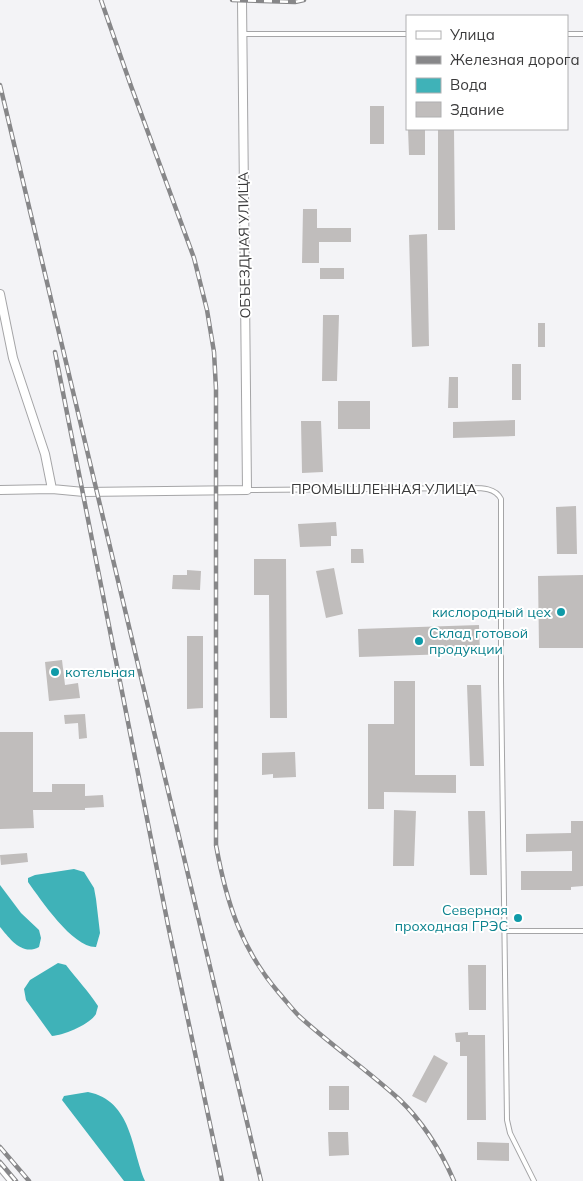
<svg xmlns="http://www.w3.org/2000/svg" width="583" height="1181" font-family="Mulish,sans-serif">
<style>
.water{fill:#3fb2b8}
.building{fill:#c0bdbc}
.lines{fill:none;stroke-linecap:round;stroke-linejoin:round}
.service-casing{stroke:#a5a5a7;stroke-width:6}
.minor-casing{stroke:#a5a5a7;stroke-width:10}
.service{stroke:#fff;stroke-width:4}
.minor{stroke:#fff;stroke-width:8}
.rail-casing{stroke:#878789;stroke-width:4.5}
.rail{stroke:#fff;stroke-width:2.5;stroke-dasharray:8;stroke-linecap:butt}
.culture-dot{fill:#0f9aa8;stroke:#fff;stroke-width:2}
.labels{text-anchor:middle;stroke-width:4;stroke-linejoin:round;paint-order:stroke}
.street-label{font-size:14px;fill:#3a3a3b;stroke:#fff}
.culture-label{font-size:14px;fill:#0d838f;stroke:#fff;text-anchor:end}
</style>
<rect width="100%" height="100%" fill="#f3f3f6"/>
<!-- water -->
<path class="water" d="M74 869 84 872 94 888 96 899 100 933 96 947C73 948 41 900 28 882V878L35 875Z
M0 885 21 913 39 930 41 938 39 947C22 956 10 939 0 927Z
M58 963 66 965C76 978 89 992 98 1006 98 1007 96 1013 96 1014 89 1025 64 1035 52 1036L26 1000 24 989 30 980Z
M88 1092C132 1101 131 1148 145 1181H124L62 1100 64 1096Z"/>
<!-- building -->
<path class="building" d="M370 106H384V144H370Z
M408 129H425V155H409Z
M438 129H454L455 230H438Z
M303 209H317V228H351V242H319V263H302Z
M427 234 429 346 412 347 409 235Z
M320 268H344V279H320Z
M323 315H339L337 381H322Z
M538 323H545V347H538Z
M512 364H521V400H512Z
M449 377H458V408H448Z
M338 401H370V429H338Z
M515 420V436L453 438V422Z
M301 421H321L323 472 302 473Z
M576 506 577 554H557L556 507Z
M336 522 337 536H331V546L300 547 298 524Z
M351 549H363L364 563H351Z
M254 559H286L287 718H270L269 595H254Z
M334 568 343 614 326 618 316 571Z
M187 570 201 571 200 590 172 589 173 575H187Z
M583 575V648H539L538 576Z
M479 625 480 653 359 657 358 629Z
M187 636H203V708L187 709Z
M62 660 65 685 78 683 80 698 49 701 45 662Z
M394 681H415V775H456V793L384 792V809H368V724H394Z
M467 685H481L484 766H470Z
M85 714 87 738 79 739 78 723 65 724 64 715Z
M0 732H33V792H52V784H85V796L103 795 104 807 85 808V810H33L34 828 0 829Z
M295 752 296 777 273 778V774L262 775V753Z
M394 810 416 811 414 866H393Z
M468 811H485L487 875H470Z
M571 821H583V886L571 887V890H521V871H572V851L526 852V834L571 833Z
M27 853 28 862 1 865 0 855Z
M468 965H486V1010H469Z
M468 1032V1035H485L486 1120H467V1056H460V1042H456L455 1033Z
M434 1055 448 1063 426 1103 412 1096Z
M329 1086H349V1110H329Z
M328 1132H348L349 1155 329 1156Z
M477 1142 509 1143V1161L477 1160Z"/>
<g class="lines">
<defs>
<path id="service" d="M242 34H407
M567 34H583
M247 490 468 488C480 488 495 487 501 499V681L507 1120 510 1133 534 1181
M505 931H583
M0 1169 10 1181"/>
<path id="minor" d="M0 294 13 358 45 454 52 489
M0 490 52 489 84 492 247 490 242 0"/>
</defs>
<!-- service casing -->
<use href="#service" class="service-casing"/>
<!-- minor casing -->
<use href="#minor" class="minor-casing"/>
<!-- service -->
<use href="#service" class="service"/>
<!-- minor -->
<use href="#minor" class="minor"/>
<defs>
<path id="rail" d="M101 0 131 86 194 258 207 310 214 352 216 389V845C226 901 241 949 279 993 286 1001 292 1009 299 1016 331 1045 367 1070 399 1099 422 1121 441 1151 454 1181
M232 0 295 2 304 0
M0 85 261 1181
M55 352 168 925 222 1181
M0 1147 29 1181
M0 1162 16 1181"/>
</defs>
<!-- rail casing -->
<use href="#rail" class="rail-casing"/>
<!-- rail -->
<use href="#rail" class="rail"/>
</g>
<!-- markers -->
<g class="culture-dot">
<circle cx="561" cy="612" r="5"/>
<circle cx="419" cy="641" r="5"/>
<circle cx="55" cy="672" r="5"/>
<circle cx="518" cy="918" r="5"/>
</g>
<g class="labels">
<!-- street labels -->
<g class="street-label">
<text transform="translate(244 245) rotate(-91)" y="5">ОБЪЕЗДНАЯ УЛИЦА</text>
<text x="384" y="494">ПРОМЫШЛЕННАЯ УЛИЦА</text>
</g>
<!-- culture labels -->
<g class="culture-label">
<text x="551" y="617">кислородный цех</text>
<text x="429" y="638" text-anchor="start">Склад готовой<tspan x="429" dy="16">продукции</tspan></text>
<text x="65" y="677" text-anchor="start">котельная</text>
<text x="508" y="915">Северная<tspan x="508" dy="16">проходная ГРЭС</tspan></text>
</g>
</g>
<!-- legend -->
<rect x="406" y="15" width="162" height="115" fill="#ffffff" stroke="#b0b0b1"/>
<rect x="416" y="31" width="25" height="8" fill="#ffffff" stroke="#b0b0b1"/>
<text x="450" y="40" font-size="15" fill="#3a3a3b">Улица</text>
<rect x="416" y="56" width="25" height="8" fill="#878789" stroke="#b0b0b1"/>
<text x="450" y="65" font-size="15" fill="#3a3a3b">Железная дорога</text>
<rect x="416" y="78" width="25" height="15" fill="#3fb2b8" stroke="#b0b0b1"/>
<text x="450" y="90" font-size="15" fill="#3a3a3b">Вода</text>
<rect x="416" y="102" width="25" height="15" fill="#c0bdbc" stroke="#b0b0b1"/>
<text x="450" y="115" font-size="15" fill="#3a3a3b">Здание</text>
</svg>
